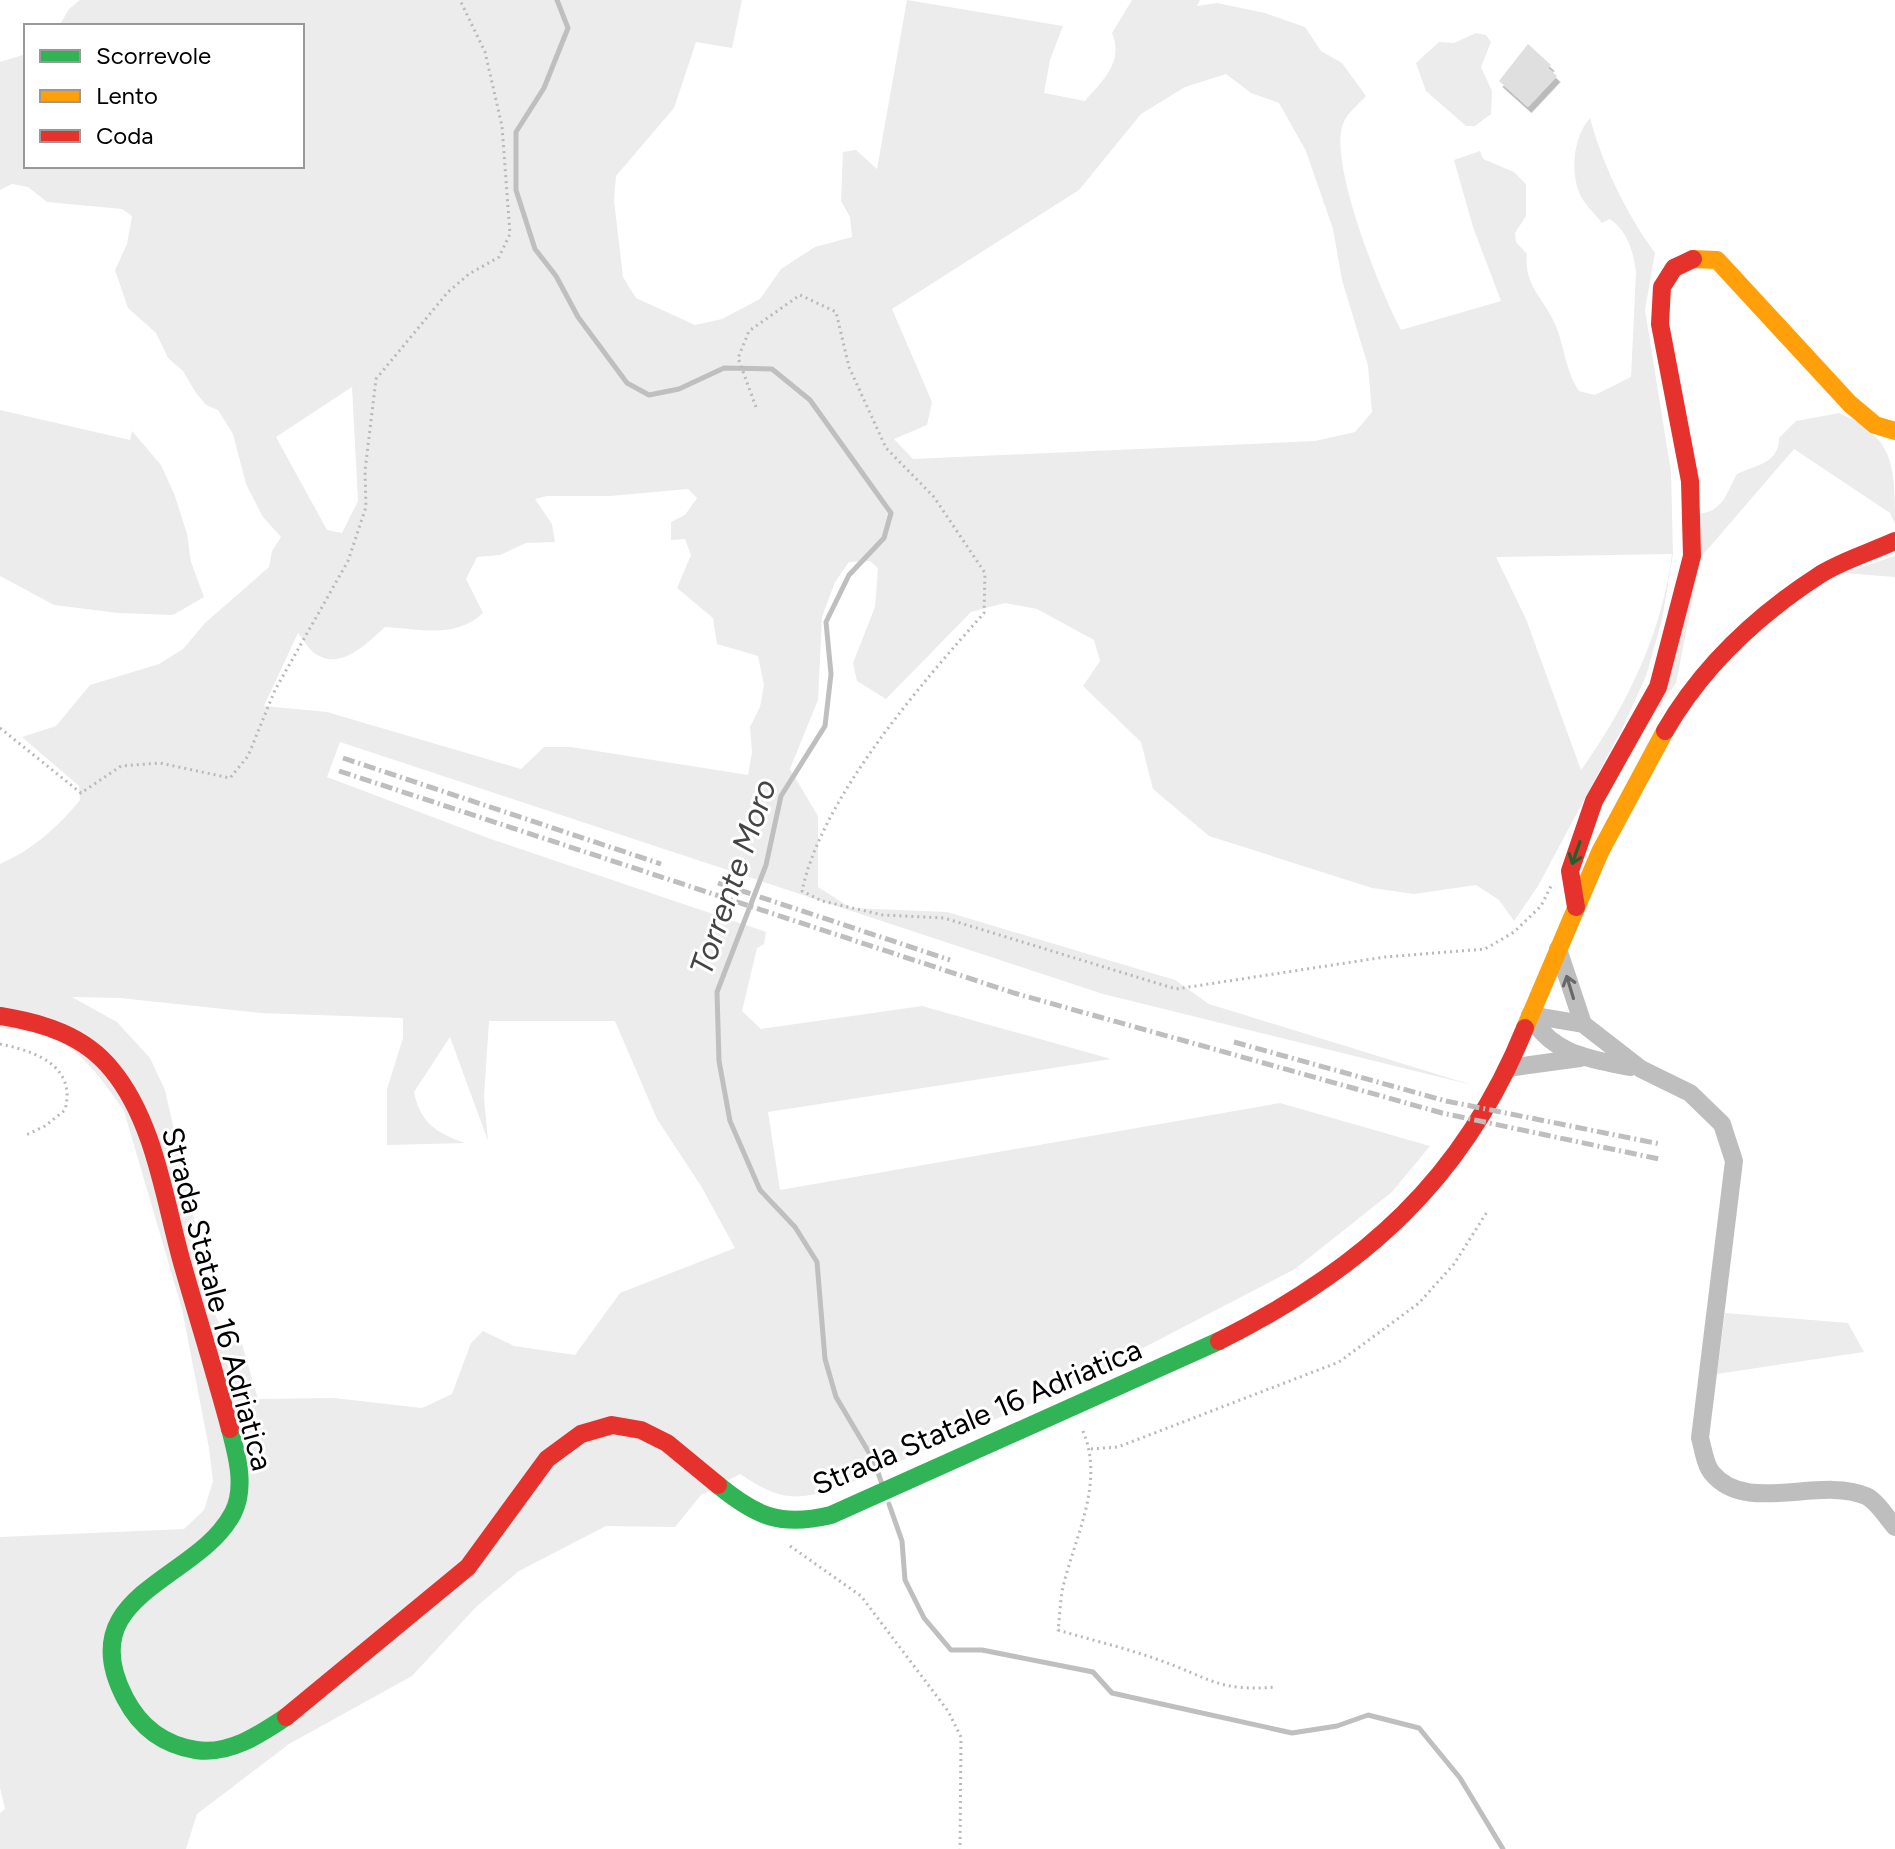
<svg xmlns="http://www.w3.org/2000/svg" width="1895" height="1849" font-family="Figtree,sans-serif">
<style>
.green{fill:#ececec;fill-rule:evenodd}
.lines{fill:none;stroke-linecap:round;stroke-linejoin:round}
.stream{stroke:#bfbfbf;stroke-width:5}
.building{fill:#dfdfdf;filter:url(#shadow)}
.path{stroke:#b9b9b9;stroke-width:3;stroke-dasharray:2 4;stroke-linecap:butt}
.street{stroke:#bebebe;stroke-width:18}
.fast{stroke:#30b455;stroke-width:18}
.slow{stroke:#ff9f0a;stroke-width:18}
.jam{stroke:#e5322d;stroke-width:18}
.rail{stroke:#bebebe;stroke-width:5;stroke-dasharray:12 4 2 4;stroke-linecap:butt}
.oneway{stroke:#1a632f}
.oneway2{stroke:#686868}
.labels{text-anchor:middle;stroke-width:6;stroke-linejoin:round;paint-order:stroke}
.street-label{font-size:30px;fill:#000;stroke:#fff}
.water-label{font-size:32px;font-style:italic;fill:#444;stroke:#fff}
</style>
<defs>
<filter id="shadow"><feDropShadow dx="3.5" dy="6" stdDeviation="0" flood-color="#0004"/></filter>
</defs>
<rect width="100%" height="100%" fill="#fff"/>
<!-- green -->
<path class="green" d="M80 0H742L732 48 696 42 674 108 616 176 614 200 623 277 636 298 695 325 722 319 760 299 781 269 815 247 852 237 850 217 841 201 843 152 856 150 877 169 907 0 1063 26 1050 60 1044 93 1085 101C1103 80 1124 62 1112 33L1132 0H1200L1197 6 1217 3 1265 13 1305 27 1321 51 1342 63 1366 96C1359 104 1346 114 1343 124 1328 163 1381 293 1401 330L1501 301 1473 227 1454 160 1480 151 1483 159 1514 172 1526 184V216L1515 233 1516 242 1527 254C1523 284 1544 299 1555 324 1565 347 1565 370 1579 391L1595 395 1631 377 1636 272C1633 251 1628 232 1610 219L1602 223C1595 214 1582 202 1579 192 1570 169 1574 136 1590 118 1604 168 1625 211 1655 253L1645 310 1671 472 1673 554 1662 620 1646 676 1623 727 1538 886 1514 921 1499 900 1476 885 1414 894 1372 888 1209 836 1153 789 1141 742 1083 686 1100 661 1094 640 1037 609 1005 603 971 612 886 699 857 681 853 663 875 607 878 568 870 561 849 562 835 582 822 617 818 700 790 769 818 816V887L851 908 947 912 1175 980 1209 1004 1472 1085 1103 994 340 742 327 777 488 838 766 932 764 944 757 948 742 1011 761 1029 922 1006 1111 1059 768 1112 780 1190 1280 1103 1430 1146 1392 1192 1295 1269 1064 1389 844 1486C796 1501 782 1502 740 1474L701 1495 675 1527 606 1526 519 1571 477 1606 412 1676 289 1744 197 1814 186 1849H0V1813L5 1809 0 1788V1537L184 1529 204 1510 213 1481 209 1448 182 1309 124 1111C105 1083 77 1043 43 1034 30 1031 14 1030 0 1028V864C32 850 58 827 80 800L79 786 22 737 56 726 90 685 159 664 183 649 205 623 269 567 272 551 281 537 263 517 246 484 233 434 218 410 206 405 196 393 183 371 168 358 156 333 128 308 115 270 127 244 132 216 122 209 47 202 28 187 12 184 0 190V62L26 54V166H302V26H59L69 9ZM1226 74 1251 93 1279 103 1306 151 1333 229 1342 280 1368 366 1372 412 1355 432 1315 441 913 459 894 439 927 425 932 402 892 309 1079 190 1141 114 1185 87ZM352 387 358 501 342 533 327 530 276 437ZM688 489 697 498 685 515 671 522V540L685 539 691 555 677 588 713 618 717 644 758 656 764 685 760 707 750 727 752 752 748 775 571 747H544L521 769 327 712 264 706 298 633C303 639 308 648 314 653 341 672 367 643 385 627 421 629 455 639 483 613L466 579 477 557 500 555 526 543 555 542 552 524 535 499 547 496H610ZM1672 554C1662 633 1627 706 1581 770L1526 619 1496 557ZM72 997 120 998 260 1013 403 1018V1038L387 1089V1145L465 1143C436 1133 420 1122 414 1092L450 1037 488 1141 484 1098 489 1021H615L657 1119 701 1186 735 1248 620 1293 575 1355 514 1346 483 1331 471 1343 452 1394 422 1408 334 1398 258 1399 242 1344 225 1334 216 1317 165 1090 150 1058 117 1022Z
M1476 33 1486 35 1491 42 1481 67 1492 91 1491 114 1475 126H1466L1426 91 1416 63 1439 42 1454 43Z
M0 410 130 440 132 431 161 465 175 496 187 534 191 562 204 597 173 615 118 613 54 605 0 576Z
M1839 413C1895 437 1895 466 1895 524L1890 513 1794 449 1701 557 1676 683 1648 723 1696 514C1724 512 1725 495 1737 474 1755 465 1779 464 1779 438L1796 421Z
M1895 556V577L1843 573Z
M1725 1313 1848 1323 1864 1352 1717 1374Z"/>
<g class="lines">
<!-- stream -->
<path class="stream" d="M557 0 568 28 544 88 516 132V190L535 249 556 276 578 317 627 383 649 395 679 389 724 368 772 369 810 400 891 513 884 538 849 575 826 622 831 674 825 726 781 796 766 865 717 992 719 1061 730 1121 760 1190 795 1227 817 1262 825 1359 836 1397 874 1461 883 1487
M889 1504 902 1541 905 1580 924 1618 951 1650H982L1093 1672 1112 1693 1292 1733 1337 1726 1368 1715 1419 1728 1460 1778 1503 1849"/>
</g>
<!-- building -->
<path class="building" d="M1528 44 1551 65 1548 68 1557 76 1528 107 1499 81Z"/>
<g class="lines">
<!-- path -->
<path class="path" d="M756 407 738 358 749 331 800 295 836 312 849 367 886 448 934 497 985 573 984 613C921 684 822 797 802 891L822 901 883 915 944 918 1176 989 1385 957 1485 949 1514 932 1541 906 1551 886
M0 728 81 793 121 766 160 763 230 778 248 756 275 690 348 561 366 507 365 471 376 379 448 292 469 274 499 257 510 234 502 126 485 52 460 0
M0 1044C34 1051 77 1065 65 1110L45 1126 24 1136
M1083 1431C1105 1483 1075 1536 1063 1587 1060 1601 1060 1616 1058 1630 1091 1640 1126 1648 1159 1660 1210 1678 1218 1692 1276 1687
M1091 1449 1118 1447 1339 1362 1419 1303 1454 1264 1487 1212
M790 1546 861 1596 948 1711 961 1737 960 1849"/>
<!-- street -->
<path class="street" d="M1558 949 1583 1024
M1530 1015 1583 1024 1641 1069 1690 1093 1722 1124 1734 1161 1700 1438C1703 1448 1705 1465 1712 1473 1746 1515 1819 1476 1866 1496 1877 1501 1887 1518 1895 1527
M1530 1015C1551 1054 1590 1059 1630 1067
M1508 1068 1580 1058"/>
<!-- fast -->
<path class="fast" d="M230 1429C237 1455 246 1488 233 1513 198 1581 70 1593 125 1698 140 1727 164 1745 196 1750 229 1755 259 1735 286 1717
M718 1485C757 1517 781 1527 831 1515L1219 1341"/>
<!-- slow -->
<path class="slow" d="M1693 259 1717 260 1850 404 1875 425 1895 431
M1525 1028 1600 852 1665 731"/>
<!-- jam -->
<path class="jam" d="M1665 731C1702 667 1759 614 1821 574 1844 560 1871 552 1895 541
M1576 907 1570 871 1594 801 1658 687 1692 556 1690 481 1660 324 1662 287 1674 268 1693 259
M0 1016C43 1023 84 1035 112 1070 154 1121 164 1197 181 1259 197 1316 215 1372 230 1429
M1219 1341C1363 1269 1464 1179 1525 1028
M286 1717 468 1567 547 1459 581 1434 612 1425 641 1430 667 1443 718 1485"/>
<!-- rail -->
<path class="rail" d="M343 758 661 864
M339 771 1014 993 1442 1113 1659 1159
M718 883 950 960
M1234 1042 1446 1101 1660 1144"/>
</g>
<!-- one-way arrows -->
<defs><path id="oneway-shaft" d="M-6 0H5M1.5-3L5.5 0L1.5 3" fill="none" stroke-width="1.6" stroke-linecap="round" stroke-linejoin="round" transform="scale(2)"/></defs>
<use class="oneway" href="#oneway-shaft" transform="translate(1576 853) rotate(109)"/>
<use class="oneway2" href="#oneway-shaft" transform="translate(1570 987) rotate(-107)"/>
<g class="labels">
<!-- street labels -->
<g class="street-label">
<text transform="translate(217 1299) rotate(75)" y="10">Strada Statale 16 Adriatica</text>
<text transform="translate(977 1417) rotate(-23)" y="10">Strada Statale 16 Adriatica</text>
</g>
<!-- water labels -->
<g class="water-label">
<text transform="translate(733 877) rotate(-71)" y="11">Torrente Moro</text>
</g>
</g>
<!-- legend -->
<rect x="24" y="24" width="280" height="144" fill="#ffffff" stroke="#999999" stroke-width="2"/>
<rect x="40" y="50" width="40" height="12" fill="#30b455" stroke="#999999" stroke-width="2"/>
<text x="96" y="64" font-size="24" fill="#000000">Scorrevole</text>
<rect x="40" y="90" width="40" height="12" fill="#ff9f0a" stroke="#999999" stroke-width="2"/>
<text x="96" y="104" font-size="24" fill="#000000">Lento</text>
<rect x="40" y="130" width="40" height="12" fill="#e5322d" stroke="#999999" stroke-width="2"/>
<text x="96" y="144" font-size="24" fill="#000000">Coda</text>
</svg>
